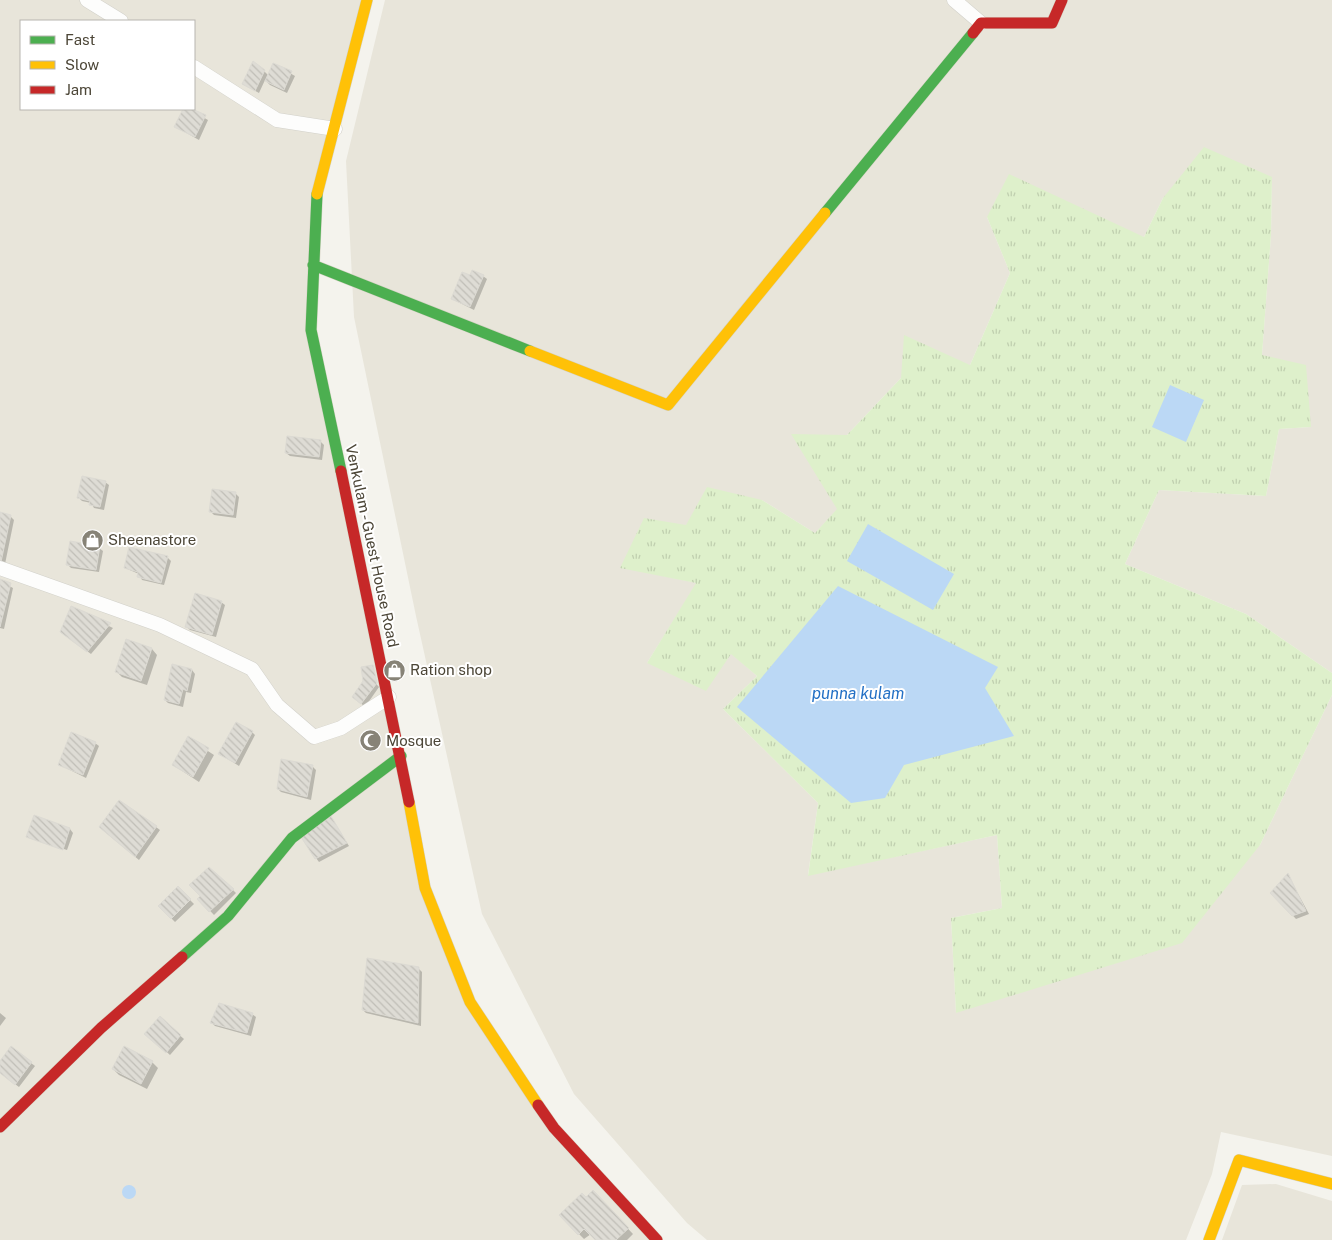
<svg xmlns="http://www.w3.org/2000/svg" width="1332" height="1240" font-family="'Public Sans',sans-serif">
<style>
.residential{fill:#e8e5da;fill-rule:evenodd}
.grass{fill:url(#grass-tufts)}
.water{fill:#bbd8f5}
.shadow{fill:#0003}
.building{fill:url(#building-back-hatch);stroke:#dcdad3}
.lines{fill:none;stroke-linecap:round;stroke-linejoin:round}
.street-casing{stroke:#d2d1ca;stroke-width:15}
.fast-casing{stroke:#d4d2c3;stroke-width:12}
.slow-casing{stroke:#d4d2c3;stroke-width:12}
.jam-casing{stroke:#d4d2c3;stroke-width:12}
.street{stroke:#fdfdfc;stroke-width:14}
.fast{stroke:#4caf50;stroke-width:11}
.slow{stroke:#ffc107;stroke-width:11}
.jam{stroke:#c62828;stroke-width:11}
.labels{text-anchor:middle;stroke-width:4;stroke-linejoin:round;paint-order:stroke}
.poi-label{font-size:15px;fill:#4c4637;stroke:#fff;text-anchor:start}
.street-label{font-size:15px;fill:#4c4637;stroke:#fff}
.water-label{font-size:16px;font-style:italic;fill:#2370c5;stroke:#fff}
</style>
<defs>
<pattern id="grass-tufts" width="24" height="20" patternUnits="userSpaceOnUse" patternTransform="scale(1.25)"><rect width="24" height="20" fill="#def0cb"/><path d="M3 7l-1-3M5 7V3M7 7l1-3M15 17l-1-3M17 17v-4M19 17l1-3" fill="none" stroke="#c0cfaf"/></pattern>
<pattern id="building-back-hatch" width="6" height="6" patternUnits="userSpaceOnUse" patternTransform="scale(1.25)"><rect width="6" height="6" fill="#dedcd5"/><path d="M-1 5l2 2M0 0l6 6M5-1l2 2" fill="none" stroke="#c0beb7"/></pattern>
</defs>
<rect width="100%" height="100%" fill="#f4f3ed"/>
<!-- residential -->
<path class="residential" d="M0 0H367L317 187 311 330 425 888 470 1002 554 1128 657 1240H0ZM21 21H194V109H21Z
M385 0H1332V673L1246 614 1125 564 1159 490 1266 496 1279 429 1311 427 1262 355 1271 235 1272 177 1163 198 1144 237 987 217 1010 273 970 365 901 378 847 435 837 510 815 533 762 500 686 525 621 567 697 583 647 663 731 653 757 676 723 709 818 803 808 875 997 835 1002 908 951 918 956 1013 1260 845 1332 695V1156L1221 1132 1212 1174 1186 1240H707L687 1223 574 1094 482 914 416 616 354 317 346 161Z
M1276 1184 1332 1201V1240H1222L1242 1185Z"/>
<!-- grass -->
<path class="grass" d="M1204 147 1272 177 1271 235 1262 355 1306 365 1311 427 1279 429 1266 496 1159 490 1125 564 1246 614 1332 673V695L1260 845 1182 943 956 1013 951 918 1002 908 997 835 808 876 818 803 723 709 757 676 731 654 706 691 647 663 696 583 620 568 644 518 686 525 707 487 762 500 815 533 837 509 791 434 847 435 901 378 904 335 970 365 1010 273 987 217 1009 174 1144 237 1163 198Z"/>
<!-- water -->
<path class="water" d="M1170 385 1204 400 1186 442 1152 427Z
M868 524 954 574 933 610 847 561Z
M838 586 998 667 985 688 1014 736 904 765 885 798 851 803 737 707Z
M122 1192a7 7 0 1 1 14 0a7 7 0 1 1-14 0Z"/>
<!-- shadow -->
<path class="shadow" d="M274 64 295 76 287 93 270 85 265 80 259 93 243 84 264 71 269 76Z
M185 109H189L208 120 199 140 176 127Z
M483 276 487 279 474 310 452 299 471 277Z
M320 441 324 445 322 460 290 456 286 453Z
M105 482 109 485 104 510 94 508 91 503 82 501 79 498Z
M236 494 239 497 236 518 214 515 210 511Z
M0 514 10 516 14 520 5 564 0 563Z
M99 548 103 551 99 572 71 568 67 564Z
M167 557 171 561 164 585 142 580 139 574 125 568Z
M0 581 13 588 4 629 0 628Z
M221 602 225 605 216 637 190 630 187 627Z
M71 608 113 628 91 654 65 635Z
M152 649 157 655 147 685 122 677 117 672Z
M362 668 379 687 365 707 357 700 365 681Z
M192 670 195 674 191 693 186 692 183 707 168 703 165 700Z
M252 732 255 735 239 766 220 754Z
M188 738 214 755 199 782 173 765Z
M95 743 99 746 86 778 60 765Z
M313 767 316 770 311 800 281 792 278 789Z
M331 818 349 846 319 862 316 858Z
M156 827 160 830 139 860 104 831Z
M70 829 73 833 67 850 27 837Z
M1288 875 1309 914 1296 919 1272 893Z
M221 878 236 893 214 915 199 899Z
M178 888 194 904 175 922 159 906Z
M418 968 422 972 421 1026 366 1013 363 1010Z
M0 1013 6 1018 0 1026Z
M252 1014 256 1017 251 1036 215 1026 212 1023Z
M160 1018 184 1039 170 1055 146 1033Z
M124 1048 152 1062 158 1068 147 1089 119 1075 113 1069Z
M0 1063H31L35 1066 19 1087 0 1073Z
M593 1192 633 1234 627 1240H597L591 1234 584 1239 560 1215Z"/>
<!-- building -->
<path class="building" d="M253 61 265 70 255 91 242 84Z
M273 63 292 71 284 90 265 81Z
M183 109H192L206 115 195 137 174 127Z
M472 270 484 275 470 307 451 299 462 272 470 275Z
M287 436 321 440 319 457 285 453Z
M82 476 106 481 100 507 89 505 90 501 77 498Z
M212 489 236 492 233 515 209 512Z
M0 512 11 515 1 562 0 561Z
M70 541 100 546 96 570 66 565Z
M129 547 168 556 161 583 137 577 138 572 124 568Z
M0 579 11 583 0 627Z
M195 593 222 601 212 635 185 627Z
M71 606 111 623 87 652 60 632Z
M126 639 152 648 141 681 115 672Z
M172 664 192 669 187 691 183 689 179 704 164 700Z
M373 665 377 683 361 704 352 697 363 681 361 667Z
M236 722 253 731 235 763 218 754Z
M71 732 96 742 83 775 58 765Z
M188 736 209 748 193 777 172 765Z
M281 759 313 765 307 797 277 789Z
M119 800 157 826 135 857 99 827Z
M34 815 70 828 63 850 26 837Z
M331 816 347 843 315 859 301 837Z
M209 867 234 889 209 912 197 899 200 896 189 885Z
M1288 873 1306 911 1292 916 1270 893Z
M178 886 191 899 171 919 158 906Z
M367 958 419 967 418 1023 362 1010Z
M219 1003 253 1013 247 1033 210 1023Z
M160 1016 181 1035 166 1053 144 1034Z
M11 1046 32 1062 15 1085 0 1073V1061Z
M124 1046 153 1061 141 1084 112 1069Z
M593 1190 629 1228 616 1240H595L584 1229 578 1235 559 1215 582 1193 586 1197Z"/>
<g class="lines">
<defs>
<path id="street" d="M87 0 121 21
M954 0 981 23
M194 67 277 120 335 129
M0 568 160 625 252 669 277 705 314 737 341 728 389 697"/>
<path id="fast" d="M317 194 311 330 341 471
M825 213 973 33
M313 265 530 351
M182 957 228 916 292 838 401 756"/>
<path id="slow" d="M317 194 367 0
M530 351 668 405 825 213
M409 802 425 888 470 1002 538 1105
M1209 1240 1239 1160 1332 1184"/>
<path id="jam" d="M973 33 981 23H1052L1062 0
M341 471 409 802
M538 1105 554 1128 657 1240
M0 1127 101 1028 182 957"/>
</defs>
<!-- street casing -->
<use href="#street" class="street-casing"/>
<!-- fast casing -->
<use href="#fast" class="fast-casing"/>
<!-- slow casing -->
<use href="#slow" class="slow-casing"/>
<!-- jam casing -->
<use href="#jam" class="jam-casing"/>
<!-- street -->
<use href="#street" class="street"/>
<!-- fast -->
<use href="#fast" class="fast"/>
<!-- slow -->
<use href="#slow" class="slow"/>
<!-- jam -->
<use href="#jam" class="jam"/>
</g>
<!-- icons -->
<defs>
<symbol id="shop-disc" viewBox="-11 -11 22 22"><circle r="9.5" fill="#878377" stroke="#fff"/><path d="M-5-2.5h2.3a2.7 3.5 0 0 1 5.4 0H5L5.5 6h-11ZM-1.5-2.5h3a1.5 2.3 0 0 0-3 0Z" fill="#fff"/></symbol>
<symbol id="mosque-disc" viewBox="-11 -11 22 22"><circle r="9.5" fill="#878377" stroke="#fff"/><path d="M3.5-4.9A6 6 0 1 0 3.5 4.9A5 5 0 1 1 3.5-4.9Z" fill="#fff"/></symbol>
</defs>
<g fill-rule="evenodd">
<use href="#shop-disc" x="80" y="528" width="25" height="25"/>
<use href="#shop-disc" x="382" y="658" width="25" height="25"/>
<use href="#mosque-disc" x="358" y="728" width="25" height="25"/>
</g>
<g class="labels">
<!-- poi labels -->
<g class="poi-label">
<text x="108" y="545">Sheenastore</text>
<text x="410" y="675">Ration shop</text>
<text x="386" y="746">Mosque</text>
</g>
<!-- street labels -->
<g class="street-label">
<text transform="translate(372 546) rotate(78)" y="5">Venkulam - Guest House Road</text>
</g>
<!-- water labels -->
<g class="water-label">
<text x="858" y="699">punna kulam</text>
</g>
</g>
<!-- legend -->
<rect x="20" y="20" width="175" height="90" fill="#ffffff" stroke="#b7b5af"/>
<rect x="30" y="36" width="25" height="8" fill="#4caf50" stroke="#b7b5af"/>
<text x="65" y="45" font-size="15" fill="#4c4637">Fast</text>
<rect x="30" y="61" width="25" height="8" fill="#ffc107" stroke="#b7b5af"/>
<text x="65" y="70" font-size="15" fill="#4c4637">Slow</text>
<rect x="30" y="86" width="25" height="8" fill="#c62828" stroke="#b7b5af"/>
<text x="65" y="95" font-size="15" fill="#4c4637">Jam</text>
</svg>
